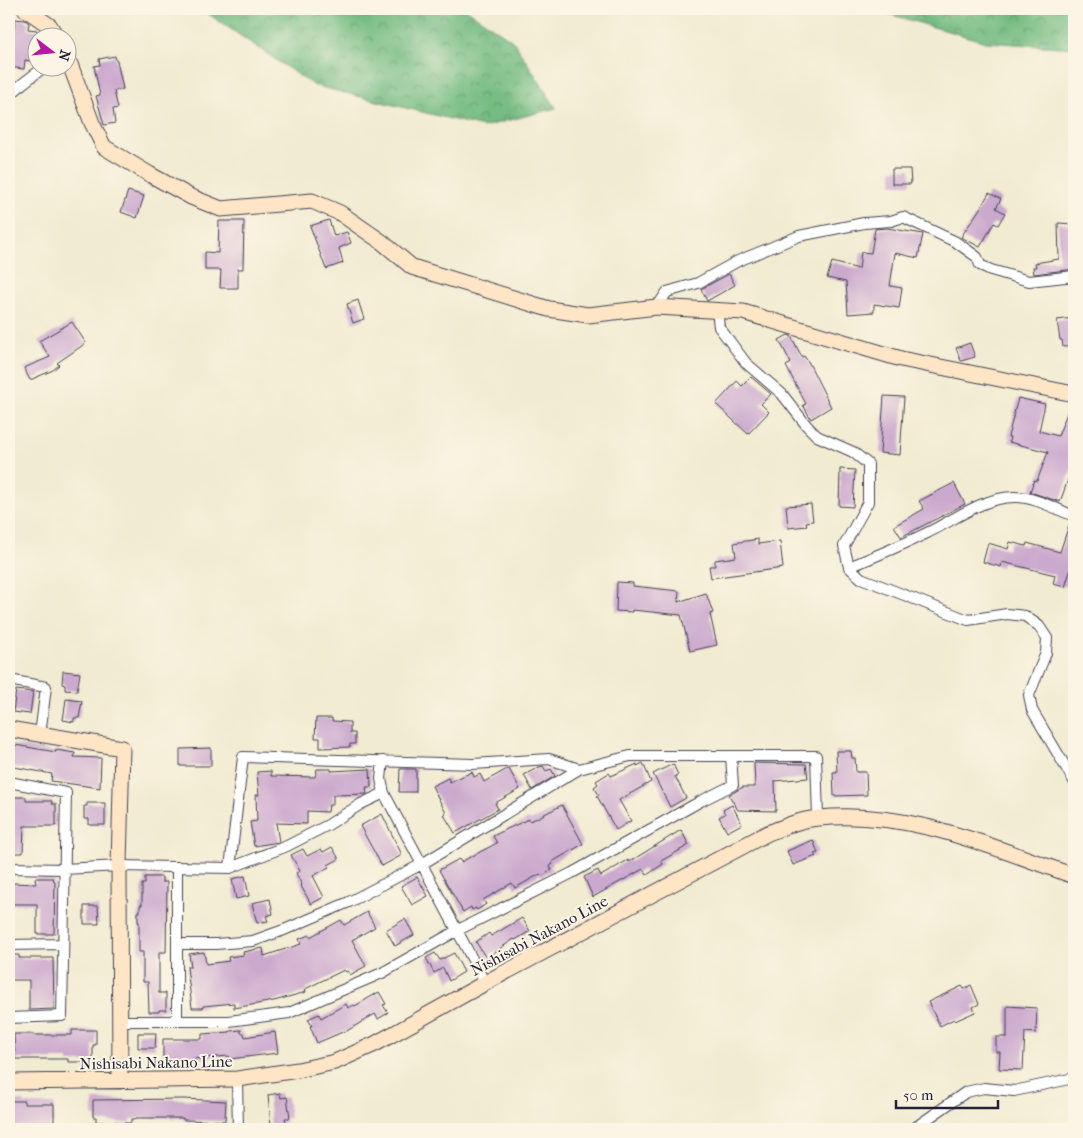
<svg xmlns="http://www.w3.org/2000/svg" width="1083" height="1138" font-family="'IM FELL French Canon',serif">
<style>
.forest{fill:url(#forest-crowns);stroke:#4b6f5e}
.building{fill:#cba8ce}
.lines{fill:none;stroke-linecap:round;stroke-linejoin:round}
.street-casing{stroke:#414052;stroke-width:12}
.secondary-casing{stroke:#414052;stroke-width:17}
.street{stroke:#fff;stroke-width:10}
.secondary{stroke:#fee5c5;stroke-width:15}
.labels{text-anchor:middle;stroke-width:4;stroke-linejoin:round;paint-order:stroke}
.street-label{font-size:16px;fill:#22223b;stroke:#fcf5e5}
</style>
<defs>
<pattern id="forest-crowns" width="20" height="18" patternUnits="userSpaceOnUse" patternTransform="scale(1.25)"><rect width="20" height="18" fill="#74bc82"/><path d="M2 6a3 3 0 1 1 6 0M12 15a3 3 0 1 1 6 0" fill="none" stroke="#5f986c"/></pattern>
</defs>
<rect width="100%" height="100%" fill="#fcf5e5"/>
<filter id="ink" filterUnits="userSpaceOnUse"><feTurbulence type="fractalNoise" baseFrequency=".02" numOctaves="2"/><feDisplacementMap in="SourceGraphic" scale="10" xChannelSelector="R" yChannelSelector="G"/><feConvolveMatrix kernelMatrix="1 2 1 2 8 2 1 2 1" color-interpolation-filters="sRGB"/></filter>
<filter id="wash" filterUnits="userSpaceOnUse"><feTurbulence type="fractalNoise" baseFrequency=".0096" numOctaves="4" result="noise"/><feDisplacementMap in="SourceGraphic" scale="20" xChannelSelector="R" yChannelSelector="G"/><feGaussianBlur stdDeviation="1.12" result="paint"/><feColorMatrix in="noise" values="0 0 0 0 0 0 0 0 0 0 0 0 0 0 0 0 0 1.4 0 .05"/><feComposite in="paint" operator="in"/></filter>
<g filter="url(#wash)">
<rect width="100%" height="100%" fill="#f1ebd1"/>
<!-- forest -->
<path class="forest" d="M201 9H466L514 42 556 108 483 127 313 85Z
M871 9H1074V48L986 42Z"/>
<g id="blocks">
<!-- building -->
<path class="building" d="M15 19 25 20 29 23 28 29 37 30 38 55 32 54 31 61 25 60 24 69 9 67Z
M115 56 116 61H117L123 89 114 91 118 108 113 109 115 123 104 125 96 96 100 95 94 66 100 65 99 59Z
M892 169H910L911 184H892Z
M128 191 144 196 137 218 121 212Z
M989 193 1001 199 996 208 1005 213 998 225 994 223 980 247 961 237 981 207Z
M329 220 334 236 347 232 351 243 339 248 343 263 326 269 310 226Z
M219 221H244L243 269H238V288H220L221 270H205V252L218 253Z
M1058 223 1074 224V269L1034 274 1033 267H1036L1035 263 1059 259Z
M887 228 923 234 918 258 895 253 890 286 902 288 899 308 874 304V312L848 314 846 282 827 278 832 262 859 269 861 252 871 253 875 229Z
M729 274 735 285 707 301 701 289Z
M358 300 364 319 353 323 347 304Z
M1074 318V346L1063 347 1062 340H1060L1057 320Z
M72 322 86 343 57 363 59 365 53 370 30 380 24 368 50 357 39 341Z
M788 335 791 336 802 357 804 356 809 363 831 407 811 419 803 405 806 404 786 366 791 363 779 340Z
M970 343 975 357 961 361 956 348Z
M751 377 771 394 761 404 769 412 748 434 716 404 737 381 742 386Z
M884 396 904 397 900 455 880 453Z
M1018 398 1045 404 1039 431 1058 436 1071 403H1074V463L1060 502 1030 492 1034 480 1037 481 1048 452 1009 442 1010 437H1008Z
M840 469 855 470 853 507 839 506Z
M954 483 965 504 901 537 894 526 924 509 919 501Z
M811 504 813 521 806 522 807 526 788 528 786 506Z
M1070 522 1074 523V563L1073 562 1065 587 1053 584 1055 575 1002 562 1001 567 983 562 988 543 1008 549 1010 542 1026 546 1027 543 1060 552Z
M758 539V544L780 541 783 568 711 578 709 566H715V560L736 557 734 543Z
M617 582 633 583V586L679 591 678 602 706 593 713 613 710 614 717 645 690 651 681 615 632 610V612L616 611Z
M63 671 80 673 77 691 65 690V685L62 684Z
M16 690 33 692 30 714 13 712Z
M66 699 82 701 79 718H74V722L63 720Z
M316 718H332V721L350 722V733H355V744H350V747L320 748V738H315Z
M9 744 56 752V750L75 753 74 757 101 758 100 788 51 781 52 774 9 766Z
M211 748V766H180V749Z
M836 751H851L852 758H855L856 772H866L867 795 834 796 833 772H837Z
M643 763 651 782 619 800 631 821 616 830 597 796 599 795 594 787 598 784 596 781 609 773 611 776 637 764V766Z
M754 763 806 764 808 778 775 781 776 811 738 810 729 795 743 787H755Z
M673 764 678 775 675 776 686 798 670 807 653 774Z
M543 766 546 771 551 769 555 776 532 790 524 775 539 767Z
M317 769H331V771L370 769 371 787H366L367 794 333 795V805H329L328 812 307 811V824L276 823 279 842 254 846 250 822 257 821 256 795H259L257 772 271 771V776L315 777Z
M400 769H416V792H399Z
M507 769H509L520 789 495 803 498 809 455 833 444 815 446 813 432 786 448 778 450 782 472 772 474 777 480 774 484 782Z
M14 797H26V801H52V804H56V826H24L23 853H9V831H12V801H14Z
M87 803H105V825H89V819H84V806H87Z
M562 805 583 844 552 862 553 864 550 866 552 870 542 876 540 874 515 888 512 883 483 900 486 904 477 910 476 908 472 910 471 907 463 912 439 870 459 859 461 862 497 843 493 836 507 829 529 819 530 821 537 818Z
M732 805 742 824 727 832 719 817 725 814 723 810Z
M382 814 402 855 382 866 360 826Z
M681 830 689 845 661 861 663 864 647 875 643 869 593 897 584 877 598 870 601 876 628 860 629 862Z
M813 840 818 853 814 854 816 856 793 865 787 851Z
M332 847 339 859 328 865 329 867 313 876 324 897 311 904 301 886 302 885 296 873 300 871 291 855 303 849 307 856 321 849 323 852Z
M245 876 249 896 236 899 232 879Z
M145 877H162V882H167L166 952H159V993H166V1010H159V1012H149L148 982H143V952H139V922H138V912H140V905H142V884H145Z
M417 877 428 896 412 905 401 886Z
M35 878H53L54 881H55L54 934H37V904H9V886H12V883L36 884Z
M270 899 273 914 266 916 268 921 257 923 252 903Z
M84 906H98L99 924H84Z
M367 912 375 927 352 940 366 966 350 975 348 971 346 972 344 970 305 989 306 992 274 1001 234 1008V1003L203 1006V1008H192L187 967H191L189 954 204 952 206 964 229 961 228 957 244 955 243 952 263 948 264 956 301 944 299 939 309 935 310 937 341 920 344 925Z
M522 918 530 931 515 940 514 939 486 958 476 942 489 933 491 936Z
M405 919 414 935 395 946 386 930Z
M435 953 440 960 454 953 464 972 449 981 443 968 434 973 426 958Z
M9 955H19V958H53L54 1009 29 1010V980H9Z
M971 985 979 1004 973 1007 975 1012 955 1021 954 1019 940 1026 928 1002 962 986 964 989Z
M379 992 386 1004 383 1005 388 1013 378 1019 375 1014 345 1032V1031L317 1043 310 1026H312L308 1019 319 1014 321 1018 346 1004 348 1008 354 1005 355 1006Z
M1007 1006 1037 1008 1036 1033 1025 1032 1023 1070 999 1069 1000 1052H996V1037H1007Z
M72 1030H96V1045H93V1062H68V1059H15L14 1034H33V1035H72Z
M241 1030V1033H244L245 1037 275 1032 278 1053 230 1059 229 1056 192 1059V1061H163V1039H202V1034L230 1032V1031Z
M138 1033H156L155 1048H138Z
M280 1093 281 1098 287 1097 290 1118H285L286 1122 271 1125 268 1095Z
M183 1099 226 1101 225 1121 183 1120V1118H136V1119H131V1123H119V1122H96V1117H93V1100Z
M9 1101H24V1104H54V1123H50V1129H9Z"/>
</g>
</g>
<g filter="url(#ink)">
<use href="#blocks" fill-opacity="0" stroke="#414052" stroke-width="1"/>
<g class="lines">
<defs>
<path id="street" d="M9 96 22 84 43 68
M657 307 667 292 698 283 738 261 799 236 864 223 891 221 903 217 956 242 977 257 980 265 991 270 1029 281 1074 276
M717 310 719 327 746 363 782 394 807 426 817 436 853 452 868 464V502L844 546 849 567 861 578 968 620 1007 614 1025 616 1039 626 1047 638 1046 653 1029 695 1032 710 1074 781
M849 567C876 556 902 545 927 533 954 520 985 496 1016 497 1035 497 1056 509 1074 516
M9 680 46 687 40 735
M383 761 381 779 384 793 485 983
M9 782 66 793 62 1016 9 1018
M177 867V1021
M9 868 64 869 119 866 230 868 287 846 328 825 361 804 384 793
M230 868 243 757 473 764 549 759 579 769
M177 944H216L253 941 284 930 349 902 422 864 579 769 630 756H816L818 818
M9 945 63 944
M120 1021H229L289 1013 382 973 458 930 572 873 701 801 733 785 731 756
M237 1079 238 1129
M913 1129 966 1092 984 1088 1014 1091 1074 1078"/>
<path id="secondary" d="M25 9 50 26 57 38
M68 59 92 123 104 147 149 174 191 197 221 209 312 201 340 213 382 242 412 267 549 309 588 315 657 307 743 312 901 359 1074 394
M9 729 122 748 119 866 120 1081
M9 1082 237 1079 298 1070 335 1062 375 1044 485 983 768 833C784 827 801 819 819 818 909 809 991 847 1074 876"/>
</defs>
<!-- street casing -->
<use href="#street" class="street-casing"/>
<!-- secondary casing -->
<use href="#secondary" class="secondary-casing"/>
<!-- street -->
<use href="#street" class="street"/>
<!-- secondary -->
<use href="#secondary" class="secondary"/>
</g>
</g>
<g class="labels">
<!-- street labels -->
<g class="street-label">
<text transform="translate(539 935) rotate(-28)" y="6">Nishisabi Nakano Line</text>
<text transform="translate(156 1062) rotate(-1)" y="6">Nishisabi Nakano Line</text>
</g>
</g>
<!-- margin -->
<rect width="1083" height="1138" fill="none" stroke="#fcf5e5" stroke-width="30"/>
<!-- north arrow -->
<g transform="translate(52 52) rotate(106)"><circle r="24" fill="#fcf5e5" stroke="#a5a1a1"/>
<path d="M0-4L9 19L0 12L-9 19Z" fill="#b5179e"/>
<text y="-8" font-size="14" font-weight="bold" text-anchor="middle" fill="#22223b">N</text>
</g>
<!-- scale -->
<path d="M896 1100v8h102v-8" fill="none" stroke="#22223b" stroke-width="2.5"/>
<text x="903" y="1100" font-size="15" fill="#22223b" stroke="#fcf5e5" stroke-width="4" paint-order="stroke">50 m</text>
</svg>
